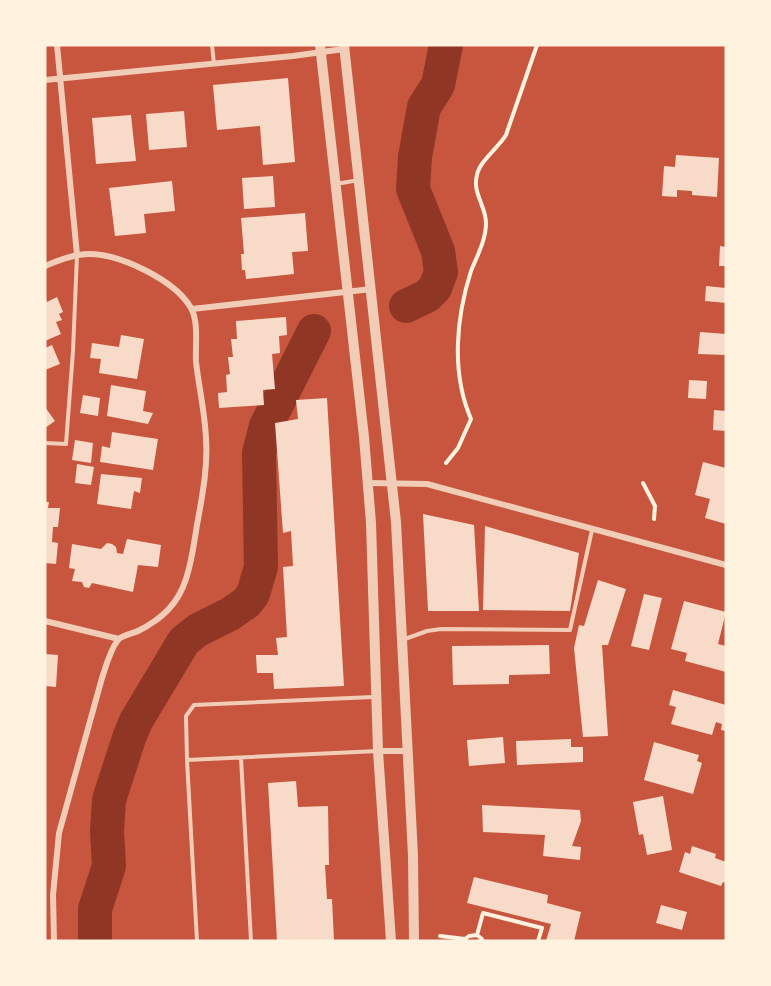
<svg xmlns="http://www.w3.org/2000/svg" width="771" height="986" font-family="Montserrat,sans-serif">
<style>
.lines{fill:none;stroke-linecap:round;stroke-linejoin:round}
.river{stroke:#8f3625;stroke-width:34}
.building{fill:#f7dbc8}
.path{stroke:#fff3e0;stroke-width:4}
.service{stroke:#f1ccb7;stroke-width:4}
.minor{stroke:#f1ccb7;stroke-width:6}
.tertiary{stroke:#f1ccb7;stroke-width:10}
</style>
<rect width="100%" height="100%" fill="#c8553d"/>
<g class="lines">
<!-- river -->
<path class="river" d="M406 306 427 296 435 288 441 272 438 251 413 189 415 157 424 107 438 85 446 45
M95 941V909L109 866 107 831 109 800 129 738 136 721 184 641 198 630 230 614 246 603 253 594 261 567 259 453 266 426 314 331"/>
</g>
<!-- building -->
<path class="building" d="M288 78 295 162 263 165 260 126 217 130 213 85Z
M184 111 187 147 149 150 146 114Z
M131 115 136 161 96 164 92 118Z
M676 155 719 158 717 197 692 195V191L677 190V197L662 196 664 166 675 167Z
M273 176 275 207 244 209 242 178Z
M172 181 175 211 144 214 146 233 115 236 109 188Z
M305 213 308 251 292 252 294 274 246 279 245 270H242L241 254H244L241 218Z
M720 246 726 247V266H719Z
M706 286 726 288V303L705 301Z
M45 297 47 302 57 297 63 312 59 314 62 320 56 322 61 334 45 341Z
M286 317 287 335 279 336 280 353 272 354 275 389 263 390 264 405 219 408 218 393 227 392 226 375 230 374 228 357H233L231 339H237L236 321Z
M700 332 726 334V355L698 354Z
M121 335 144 339 137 379 99 373 101 359 90 358 92 343 119 347Z
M52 345 60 364 45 370V348Z
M689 380 707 381 706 399 688 398Z
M111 385 146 391 143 411 153 413 148 424 107 416Z
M83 395 100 398 98 416 80 413Z
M327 398 344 686 274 689 273 673H257L256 655H278L276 638 287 637 283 567 293 566 291 531 283 533 275 423 298 419 296 400Z
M45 407 55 421 45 428Z
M714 410 726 411V431L713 430Z
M112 432 158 439 153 470 100 462 102 446 110 448Z
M75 440 93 443 91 463 72 460Z
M703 462 726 468V524L705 518 710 499 695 495Z
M77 464 94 467 91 485 75 483Z
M101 474 142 478 140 493 134 491 131 509 97 504Z
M45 502H49L48 508H60L58 527H53L52 542 58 543 56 564 45 563Z
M423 514 474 525 479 611H428Z
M485 526 579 553 570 611 483 610Z
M127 539 161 545 158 567 138 565 133 592 92 583 89 588 84 587 82 582 72 581 75 569 69 568 72 544 101 549 107 543 112 544 116 547 117 553 123 554Z
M598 580 626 589 608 645H602L608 736 583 737 574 648 579 625 584 626Z
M644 594 662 598 649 650 631 646Z
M684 601 726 612 718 644 726 646V672L685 661 687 653 671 649Z
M549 645 550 674 509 675V684L453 685 452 646Z
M45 654 58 655 56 687 45 686Z
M673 690 726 705V731L721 730 722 724 716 722 712 735 671 724 676 707 669 705Z
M503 737 505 763 469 766 467 740Z
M571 739V747H583V762L517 765 516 741Z
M654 742 699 755 697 761 702 763 693 794 644 780Z
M296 781 298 807 328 806 329 865H325L327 899H332L334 941H277L268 783Z
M663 796 672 850 647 855 643 834 639 835 633 802Z
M482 805 580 810 581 821 572 846 581 847 580 860 543 856 545 835 483 832Z
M692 846 716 854 715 858 726 862V883L723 882 721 886 679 872 685 852 690 854Z
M474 877 548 895 547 903 581 912 574 941H546L551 924 467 903Z
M661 905 687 912 682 930 656 923Z"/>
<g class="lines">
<!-- path -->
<path class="path" d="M446 463 458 448 471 419C451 373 456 318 471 271 477 256 486 240 486 223 486 206 472 193 477 175 479 162 498 148 506 135L537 45
M643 483 655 506 654 519
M477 935 483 913 542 928 538 941
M440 936 465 939 469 936 477 935 482 939 481 941"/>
<!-- service -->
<path class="service" d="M212 45 214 64
M336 184 359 180
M45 443 66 444 73 351 77 255
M405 639 427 631 441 629 570 630 592 530
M241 758 251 941
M187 760 186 716 194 705 373 697
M197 941 187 760 378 751"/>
<!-- minor -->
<path class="minor" d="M57 45 77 255
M45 80 293 56 344 49
M45 266C59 260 74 254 89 254 120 254 175 280 191 308 199 322 195 346 196 362 199 388 205 413 206 439 208 468 202 497 197 525 194 543 192 561 186 579 178 604 162 619 138 631 132 634 122 635 118 640 110 650 106 666 102 678L59 833 53 895 54 941
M192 309 372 289
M368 483 427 484 726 565
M45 621 119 639
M378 751H406"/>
<!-- tertiary -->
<path class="tertiary" d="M320 45 364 437 371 523 378 751 391 941
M344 45 396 522 413 856 414 941"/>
</g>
<!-- border -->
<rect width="771" height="986" fill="none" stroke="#fff3e0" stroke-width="93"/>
</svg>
